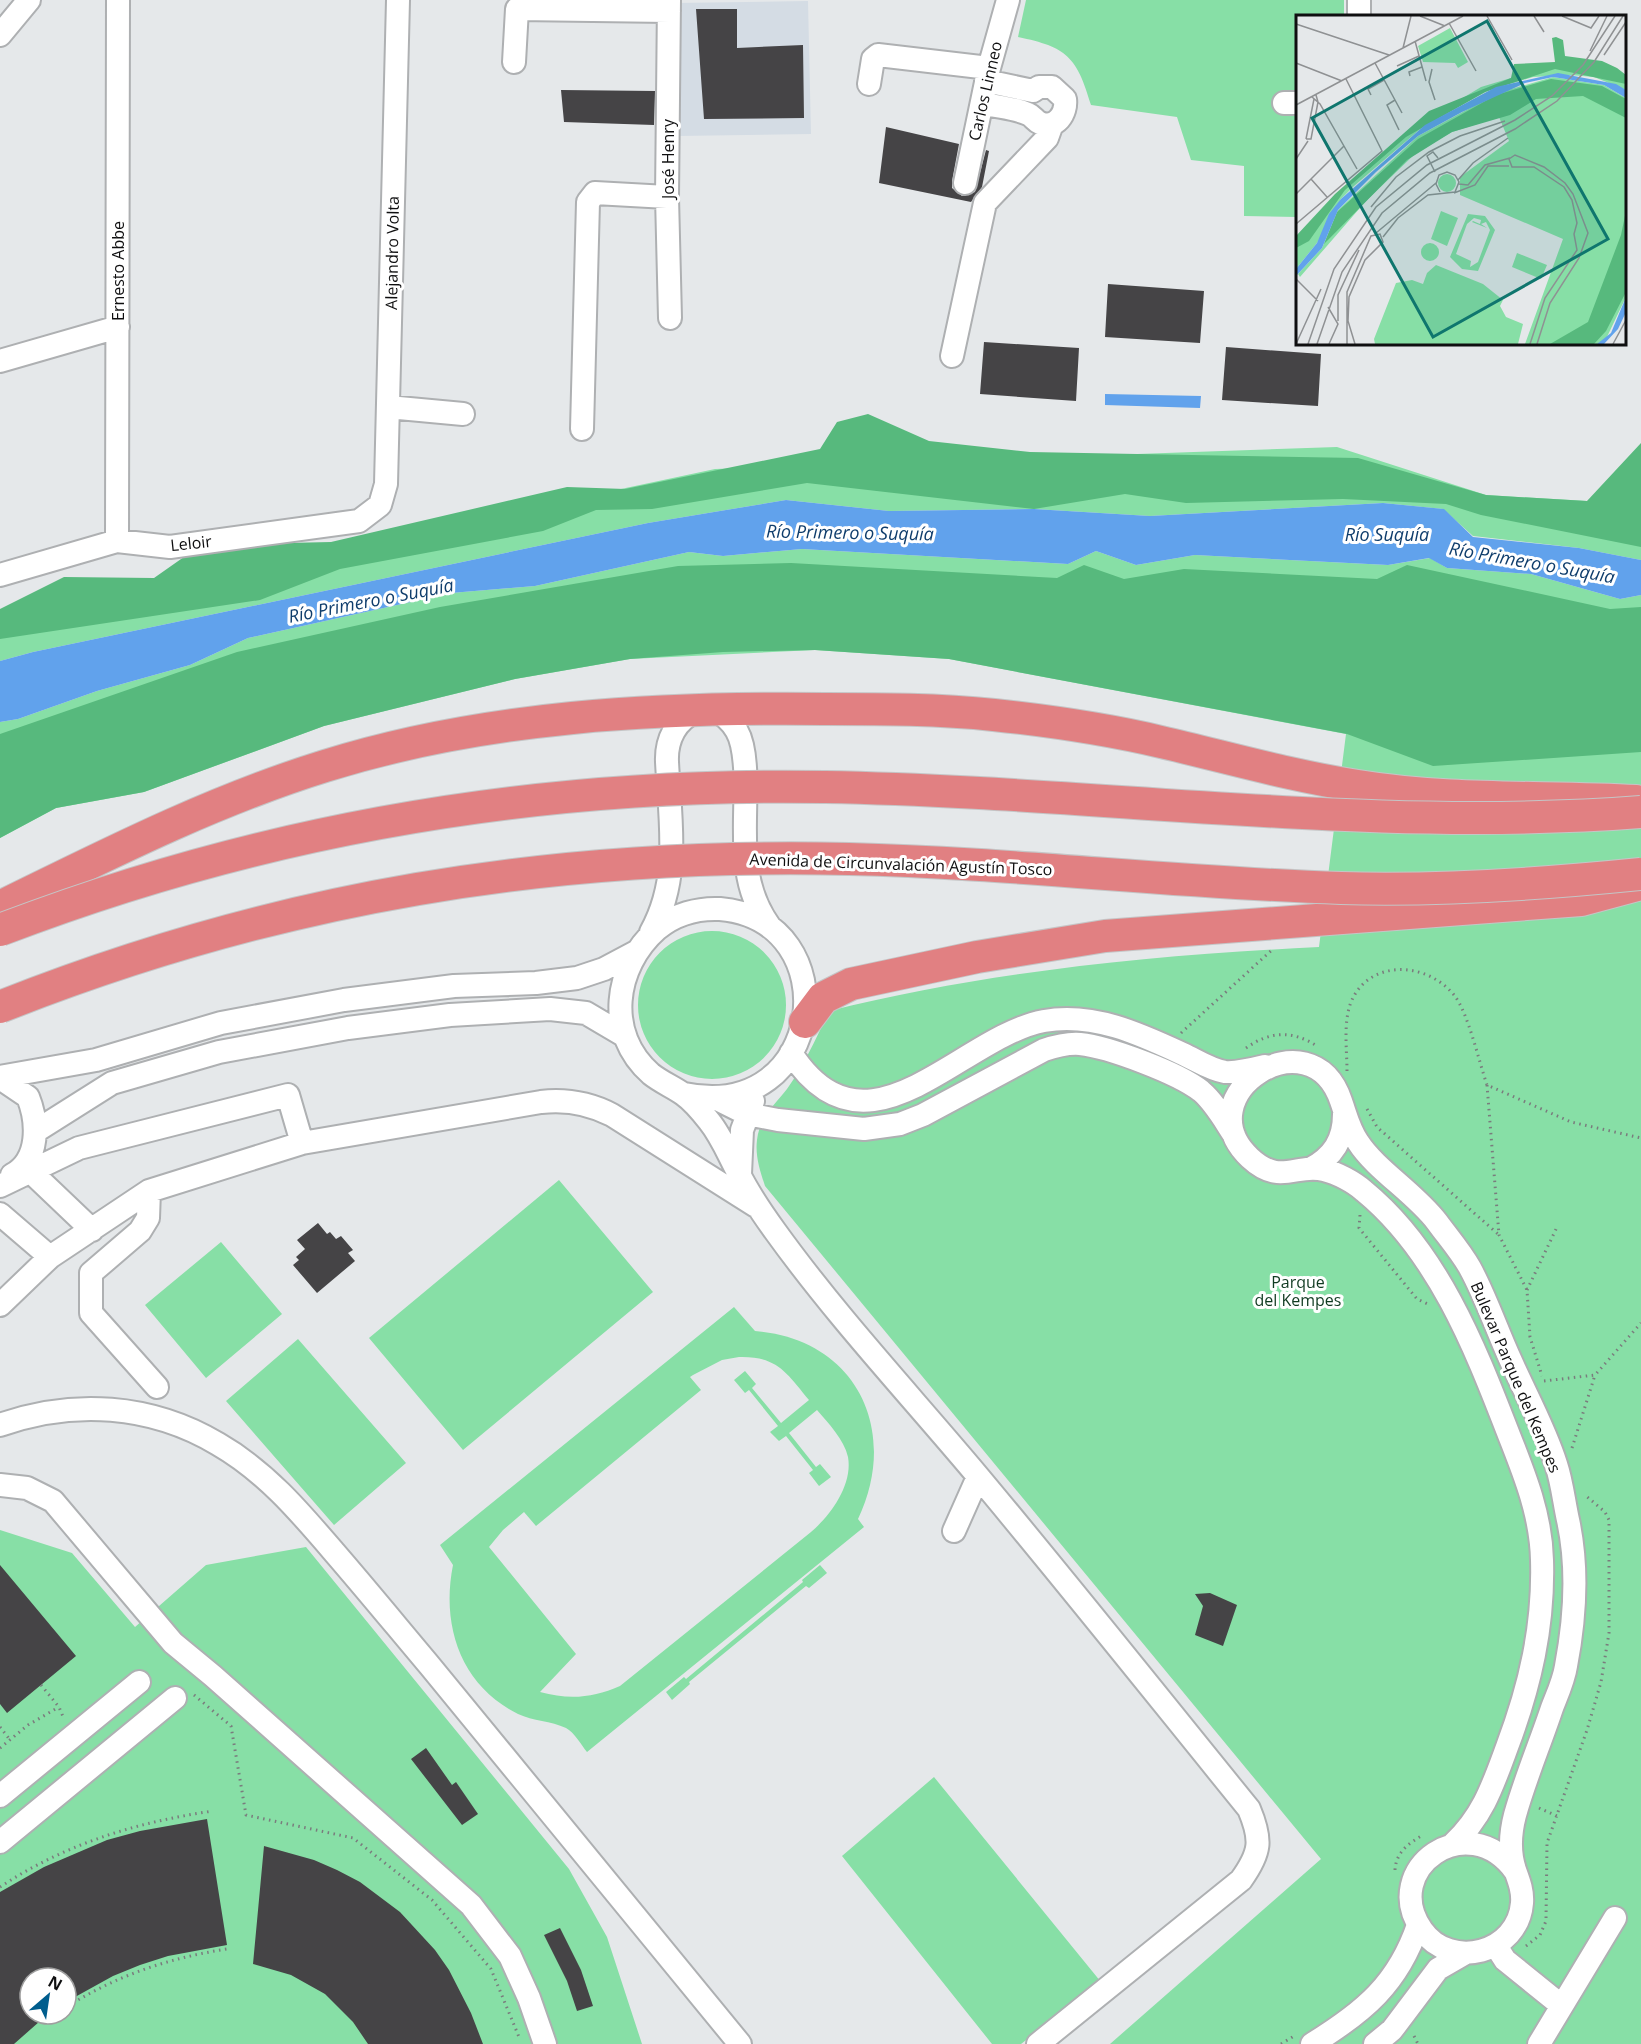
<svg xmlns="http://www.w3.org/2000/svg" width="1641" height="2044" font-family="'Open Sans',sans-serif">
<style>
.built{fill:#d4dce4}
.green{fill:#87dfa6;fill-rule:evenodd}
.forest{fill:#57b97d}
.water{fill:#61a2ec}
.building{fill:#454446}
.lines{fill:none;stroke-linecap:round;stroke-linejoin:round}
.minor-casing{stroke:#aeb0b2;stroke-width:26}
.highway-casing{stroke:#c5c5c6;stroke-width:34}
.path{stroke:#7a7c7d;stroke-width:3;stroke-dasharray:1.5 4.5;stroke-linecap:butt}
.minor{stroke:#fff;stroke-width:22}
.highway{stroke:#e18082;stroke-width:32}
.highway-bridge-casing{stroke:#c5c5c6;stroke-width:34;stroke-linecap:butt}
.highway-bridge{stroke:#e18082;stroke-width:32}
.labels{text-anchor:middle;stroke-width:6;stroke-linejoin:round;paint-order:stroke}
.street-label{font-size:16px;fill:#0f0f10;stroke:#fff}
.park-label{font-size:16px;fill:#113b22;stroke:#fff}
.water-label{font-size:18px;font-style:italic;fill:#0f3d6c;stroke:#fff}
.inset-road{fill:none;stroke:#8f9193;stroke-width:1.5}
.view{fill:#0f766e;fill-opacity:0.15;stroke:#0f766e;stroke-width:3}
.inset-edge{fill:none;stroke:#0f0f10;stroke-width:3}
</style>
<rect width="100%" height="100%" fill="#e5e8ea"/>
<!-- built -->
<path class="built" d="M808 1 811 134 677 136 674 3Z"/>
<!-- green -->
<path class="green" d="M1026 0H1344V16H1298L1297 217 1244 216V166L1191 160 1177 117 1091 105C1077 57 1067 47 1018 37Z
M1337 447 1486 495 1587 501 1641 491V560L1579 548 1473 536 1443 509 1383 503 1150 516 1034 509 889 511 786 500 648 523 33 652 0 661V621L715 469Z
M802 549 1068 564 1096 551 1136 565 1195 555 1388 565 1430 558 1447 568 1531 574 1620 599 1641 595V2044H1110L1321 1859 765 1186C760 1171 755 1156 757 1140 759 1119 775 1104 787 1089 804 1065 817 1037 829 1011 990 971 1154 955 1319 947L1346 734 949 659 815 650 630 659 515 679 324 726 144 792 56 808 0 838V722L18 719 97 691 190 665 248 638 451 593 535 586 689 552 723 556Z
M638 1005a74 74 0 1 1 148 0a74 74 0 1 1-148 0Z
M559 1180 653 1292 463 1450 369 1338Z
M221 1242 282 1314 206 1378 145 1305Z
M734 1307 755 1331C857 1339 900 1431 858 1519L864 1527 587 1752C582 1746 574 1732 566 1728 551 1721 533 1721 518 1714 460 1685 441 1625 453 1565L440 1545ZM739 1357C777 1356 786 1372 809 1400L781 1423 752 1388 756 1384 745 1371 734 1380 745 1393 749 1390 778 1426 770 1432 779 1441 786 1436 813 1470 809 1473 819 1486 831 1477 820 1464 816 1467 789 1433 817 1410C828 1423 844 1439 848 1457 853 1485 830 1516 811 1532L620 1686C593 1698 569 1700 540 1692L576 1654 489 1547 503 1530 524 1512 536 1526 701 1390 690 1377 693 1375 722 1360Z
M298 1339 406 1463 334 1525 226 1401Z
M0 1530 72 1553 135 1627 206 1565 306 1547 569 1869 607 1937 642 2044H0ZM30 1978H66V2014H30Z
M820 1565 827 1573 809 1588 806 1586 689 1682 690 1684 672 1700 666 1692 684 1677 686 1679 803 1582 802 1580Z
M934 1777 1101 1982 1021 2044H992L842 1856Z"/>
<!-- forest -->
<path class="forest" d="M868 414 929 441 1030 452 1358 458 1486 495 1587 501 1641 443V547L1481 515 1446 504 1343 499 1186 503 1125 494 1034 509 807 483 652 509 596 510 543 531 340 569 260 600 0 639V609L64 577 154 578 201 545 331 542 567 487 625 489 820 449 837 422Z
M791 563 1057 578 1084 565 1124 579 1184 569 1377 579 1407 565 1610 609 1641 607V752L1433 766 1347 734 949 659 815 650 723 652 630 659 515 679 324 726 144 792 56 808 0 838V734L237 652 440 607 678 566Z"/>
<!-- water -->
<path class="water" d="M1105 394 1201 396 1200 408 1105 405Z
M786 500 889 511 1034 509 1150 516 1383 503 1444 509 1473 537 1579 548 1641 560V595L1620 599 1531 574 1447 568 1429 558 1388 565 1195 555 1136 565 1096 551 1068 564 802 549 723 556 689 552 535 586 451 593 248 638 190 665 97 691 18 719 0 722V661L33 652 648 523Z"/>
<!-- building -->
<path class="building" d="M696 9H737V48L803 45 804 118 704 119Z
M561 90 655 91 654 125 564 122Z
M886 127 959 144 952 181V188L962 196 975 192 986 150 989 151 982 187 971 202 879 183Z
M1108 284 1204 291 1200 343 1105 337Z
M984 342 1079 348 1076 401 980 394Z
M1226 347 1321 354 1318 406 1222 400Z
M318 1223 327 1234 330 1232 336 1239 341 1236 353 1250 348 1253 355 1261 317 1293 293 1265 299 1260 296 1257 305 1249 297 1240Z
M0 1565 76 1656 7 1713 0 1704Z
M1210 1593 1237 1605 1223 1646 1195 1635 1203 1606 1195 1594Z
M426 1748 452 1785 456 1782 478 1814 462 1825 411 1759Z
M207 1819 227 1945 168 1956 140 1965 113 1976 66 2002V1978H30V2014H48L14 2044H0V1892L44 1867 107 1840 140 1831Z
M264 1846 314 1860 337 1870 360 1882 400 1912 435 1950 449 1970 471 2013 483 2044H368L353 2022 325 1994 291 1975 253 1964Z
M560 1928 581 1970 593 2006 577 2011 567 1981 544 1935Z"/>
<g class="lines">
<defs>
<path id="minor" d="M669 0 667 197 670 318
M1359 16V0
M0 35 29 0
M514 62 517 9 669 11
M869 84 873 59 878 55 989 68
M982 103C996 107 1015 108 1028 114 1033 116 1035 121 1040 123 1056 130 1067 113 1065 99L1052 87H1039L1033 91 986 81
M1284 103H1298
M965 183 989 68 1008 0
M952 356 985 203 1047 138 1052 124
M0 361 118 327
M388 407 463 414
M582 429 588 202 595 193 667 197
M117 541 118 0
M0 575 117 541 170 547 359 521 380 505 386 484 398 0
M651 932C681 878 670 821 667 762 666 740 676 719 697 711 719 703 738 726 742 745 750 780 741 829 747 868 750 891 757 909 770 927
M791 1053C867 1170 959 1037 1044 1021 1093 1012 1140 1034 1183 1054 1196 1060 1211 1070 1225 1072 1237 1073 1253 1069 1265 1066
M0 1077 96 1060 221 1023 344 1000 454 986 536 983 577 978 604 969 636 952
M0 1078 28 1097C38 1122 40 1160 12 1175
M684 1094C827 1124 849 920 720 909 698 908 675 914 657 929 614 967 605 1034 651 1074 661 1082 673 1087 683 1094 693 1101 702 1112 709 1121 722 1137 729 1156 739 1174 749 1194 762 1213 775 1231 837 1317 909 1394 977 1475 1069 1585 1158 1697 1249 1809 1262 1840 1261 1852 1241 1880L1038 2044
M715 1098 747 1114 778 1120 864 1129 900 1124 923 1115 1044 1050C1056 1046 1067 1043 1080 1044 1109 1047 1178 1073 1201 1091 1215 1103 1224 1120 1234 1135
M36 1131 112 1083 219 1052 348 1028 450 1015 550 1009 586 1013 625 1036
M1310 1169C1333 1157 1344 1140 1344 1114
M29 1170 92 1230
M740 1174 742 1130 753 1101
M0 1186 79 1148 288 1095 302 1143
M149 1191 148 1218 140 1231 91 1273V1313L157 1387
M0 1214 50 1257
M0 1305 50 1257 149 1191 302 1143 541 1102C567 1099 589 1103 612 1115L756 1206
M0 1425C73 1399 151 1404 218 1444 265 1471 299 1511 334 1552 366 1589 398 1628 430 1666 534 1792 637 1918 740 2044
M0 1485 27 1488 53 1501 173 1643 213 1676 471 1905 510 1956 529 1998 545 2044
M954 1531 978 1477
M0 1796 139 1682
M0 1842 175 1698
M1453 1844C1483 1816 1493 1785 1507 1747 1530 1686 1544 1626 1542 1560 1541 1514 1524 1473 1507 1430 1474 1345 1437 1251 1364 1191 1354 1182 1337 1173 1324 1170 1296 1163 1280 1186 1250 1158 1183 1095 1311 1012 1341 1101 1346 1115 1349 1129 1358 1142 1376 1170 1415 1193 1437 1222 1448 1237 1461 1252 1470 1268 1486 1297 1497 1331 1511 1361 1526 1395 1545 1429 1556 1464 1562 1482 1564 1502 1568 1520 1578 1566 1575 1619 1566 1666 1564 1680 1557 1695 1552 1708 1540 1744 1525 1779 1515 1815 1510 1834 1509 1852 1515 1870 1519 1881 1523 1891 1522 1903 1518 1953 1451 1971 1422 1930 1379 1869 1468 1806 1515 1871
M1496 1946 1505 1960 1562 2006
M1312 2044C1364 2012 1398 1984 1418 1925
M1375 2044 1392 2030 1438 1969 1464 1954
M1539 2044 1615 1918"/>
<path id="highway" d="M0 907C106 855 212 801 325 766 485 716 658 707 825 709 882 709 938 709 994 715 1050 721 1106 729 1161 742 1226 757 1291 776 1358 786 1450 801 1543 796 1636 801
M805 1022 823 998 851 984 977 957 1105 936 1581 900 1641 884"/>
</defs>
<!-- minor casing -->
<use href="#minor" class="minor-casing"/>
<!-- highway casing -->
<use href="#highway" class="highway-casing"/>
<!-- path -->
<path class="path" d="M1181 1033 1274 948
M1246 1048C1270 1031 1292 1030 1317 1046
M1347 1071C1347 1050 1343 1023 1351 1002 1369 959 1426 961 1454 995 1468 1012 1479 1062 1487 1085L1571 1122 1641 1138
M1487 1085 1499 1235 1527 1290 1530 1337 1542 1376
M1367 1109 1377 1127 1499 1235
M1360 1215 1359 1228 1417 1299 1430 1305
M1527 1290 1558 1225
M1544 1381 1595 1375 1641 1323
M1572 1448 1595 1375
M41 1685 59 1707 64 1719
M194 1695 231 1726 246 1815 353 1838 432 1900 491 1969 519 2037
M0 1727 10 1740
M0 1748 28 1725 59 1707
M1539 1808 1557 1816
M1395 1870C1396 1852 1409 1843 1423 1835
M0 1887C65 1844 137 1822 213 1811
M1526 1946 1540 1935 1546 1921 1547 1843 1587 1730 1601 1682 1609 1633V1520L1605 1512 1585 1495
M68 2006C118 1975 169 1958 227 1949
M1414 2036 1418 2044
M1281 2044 1294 2036"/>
<!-- minor -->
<use href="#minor" class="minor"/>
<!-- highway -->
<use href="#highway" class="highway"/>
<defs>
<path id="highway-bridge" d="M0 930C266 828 539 782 825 787 1097 792 1368 833 1641 812
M0 1007C277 897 552 852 849 859 1013 863 1177 883 1341 888 1441 891 1542 884 1641 874"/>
</defs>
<!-- highway-bridge casing -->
<use href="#highway-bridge" class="highway-bridge-casing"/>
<!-- highway-bridge -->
<use href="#highway-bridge" class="highway-bridge"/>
</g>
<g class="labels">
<!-- street labels -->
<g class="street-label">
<text transform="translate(985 91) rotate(-77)" y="6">Carlos Linneo</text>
<text transform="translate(668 159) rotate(-90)" y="6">José Henry</text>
<text transform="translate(392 253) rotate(-89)" y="6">Alejandro Volta</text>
<text transform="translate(118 271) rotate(-90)" y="6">Ernesto Abbe</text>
<text transform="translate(191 543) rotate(-6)" y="6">Leloir</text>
<text transform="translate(901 864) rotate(2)" y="6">Avenida de Circunvalación Agustín Tosco</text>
<text transform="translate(1516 1377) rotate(67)" y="6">Bulevar Parque del Kempes</text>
</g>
<!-- park labels -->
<g class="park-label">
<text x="1298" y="1288">Parque<tspan x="1298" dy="18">del Kempes</tspan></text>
</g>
<!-- water labels -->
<g class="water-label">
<text transform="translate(850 533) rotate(1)" y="6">Río Primero o Suquía</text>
<text x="1387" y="541">Río Suquía</text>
<text transform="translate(1532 563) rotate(10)" y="6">Río Primero o Suquía</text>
<text transform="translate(371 601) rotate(-11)" y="6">Río Primero o Suquía</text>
</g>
</g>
<!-- overview -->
<g transform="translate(1296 15)">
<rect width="330" height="330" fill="#e5e8ea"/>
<path d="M154 13 172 47 162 53 159 48 127 47 122 31ZM230 50 311 57 330 65V75L298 62 274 60 237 62 193 75 129 110 58 171 45 184 21 228 0 254V223L43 178 120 111 185 72 215 63ZM257 62 308 70 330 83V282L310 324 301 329H229L267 224 164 180V162L213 126 203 102 156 117 122 136 70 186 4 262 2 259 26 233 42 195 122 121 202 78ZM142 168a9 9 0 1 1 18 0a9 9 0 1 1-18 0ZM145 196 162 203 151 231 135 224ZM172 199 189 201 199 215 182 256 166 254 154 242ZM178 203 185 205 184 209 177 206 176 207 191 213 185 209 190 207 194 215 182 247 174 252 175 246 160 239 171 209ZM125 237a9 9 0 1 1 18 0a9 9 0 1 1-18 0ZM221 238 251 250 245 264 216 252ZM140 250 187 269 207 285 204 291 210 302 227 309 222 329H79L78 324 100 268 116 265 127 269 131 258Z" fill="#87dfa6" fill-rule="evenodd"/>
<path d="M260 22 267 25 269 41 306 46 321 53 330 60V69L259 54 189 77 110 122 49 175 13 226 0 233V221L39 179 133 96 215 63 218 49 259 47 256 23ZM255 64 306 71 330 84V103L287 81 240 84 214 100 156 117 111 145 28 229 41 197 122 124 200 80ZM330 196V277L310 316 298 329H254L292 307 325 220Z" fill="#57b97d"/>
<path d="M262 58 320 69 330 75V83L308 70 257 62 229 68 166 97 122 121 80 157 42 195 26 233 0 261V254L21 228 33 199 45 184 129 110 200 72ZM330 282V297L322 314 308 329H301L315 318Z" fill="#61a2ec"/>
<path class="inset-road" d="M124 1 149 11M191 1 216 45M238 1 248 17M266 1 295 13 303 1M153 8 180 56M0 9 93 40M119 26 130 66M107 33 115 1M294 36 311 1M308 40 330 7M0 48 46 66M79 48 106 98M101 51 123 41M136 54 133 67 139 85M114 61 113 57 126 52M75 80 72 74 88 65M16 82 24 89 61 154M99 85 91 90 103 115M0 90 167 1M10 124H15L22 87 20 80M10 124 18 84M0 144 12 126M139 157 131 141 137 137 142 143M15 164 31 182M162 165 177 148 212 123M163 169 172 170 189 150 214 143M158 178 179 170 192 151H213M0 179 48 131M75 192 100 162 133 137 164 121 209 106M0 209 86 136 50 64M80 218 140 168M87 222 102 203 132 180 159 177 163 167 159 160 151 157 143 160 140 169 144 177M0 264 22 286M32 292 42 309 33 329M42 306V280L63 235M0 329 25 274M12 329 38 254 80 192 131 150 219 105 256 81 287 50 319 1M21 329 46 257 86 198 134 158 219 114 261 86 298 47 327 1M51 329V277L75 221 84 219 87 227 69 245 53 282 52 306 59 329M234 329 249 283 281 235 278 219 281 208 276 185 268 172 238 152H216L213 144 219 140 248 152 269 168 277 179 292 218 283 243 254 288 241 329M317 329 330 305"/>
<path class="view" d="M191 6 312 224 137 322 16 103Z"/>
<rect width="330" height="330" class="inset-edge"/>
</g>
<!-- north arrow -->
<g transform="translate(48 1996) rotate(29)"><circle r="28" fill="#ffffff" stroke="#9f9f9f" stroke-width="1.5"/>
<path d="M0-4.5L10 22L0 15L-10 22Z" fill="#005d8d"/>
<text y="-9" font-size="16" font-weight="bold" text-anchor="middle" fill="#0f0f10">N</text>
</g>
</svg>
